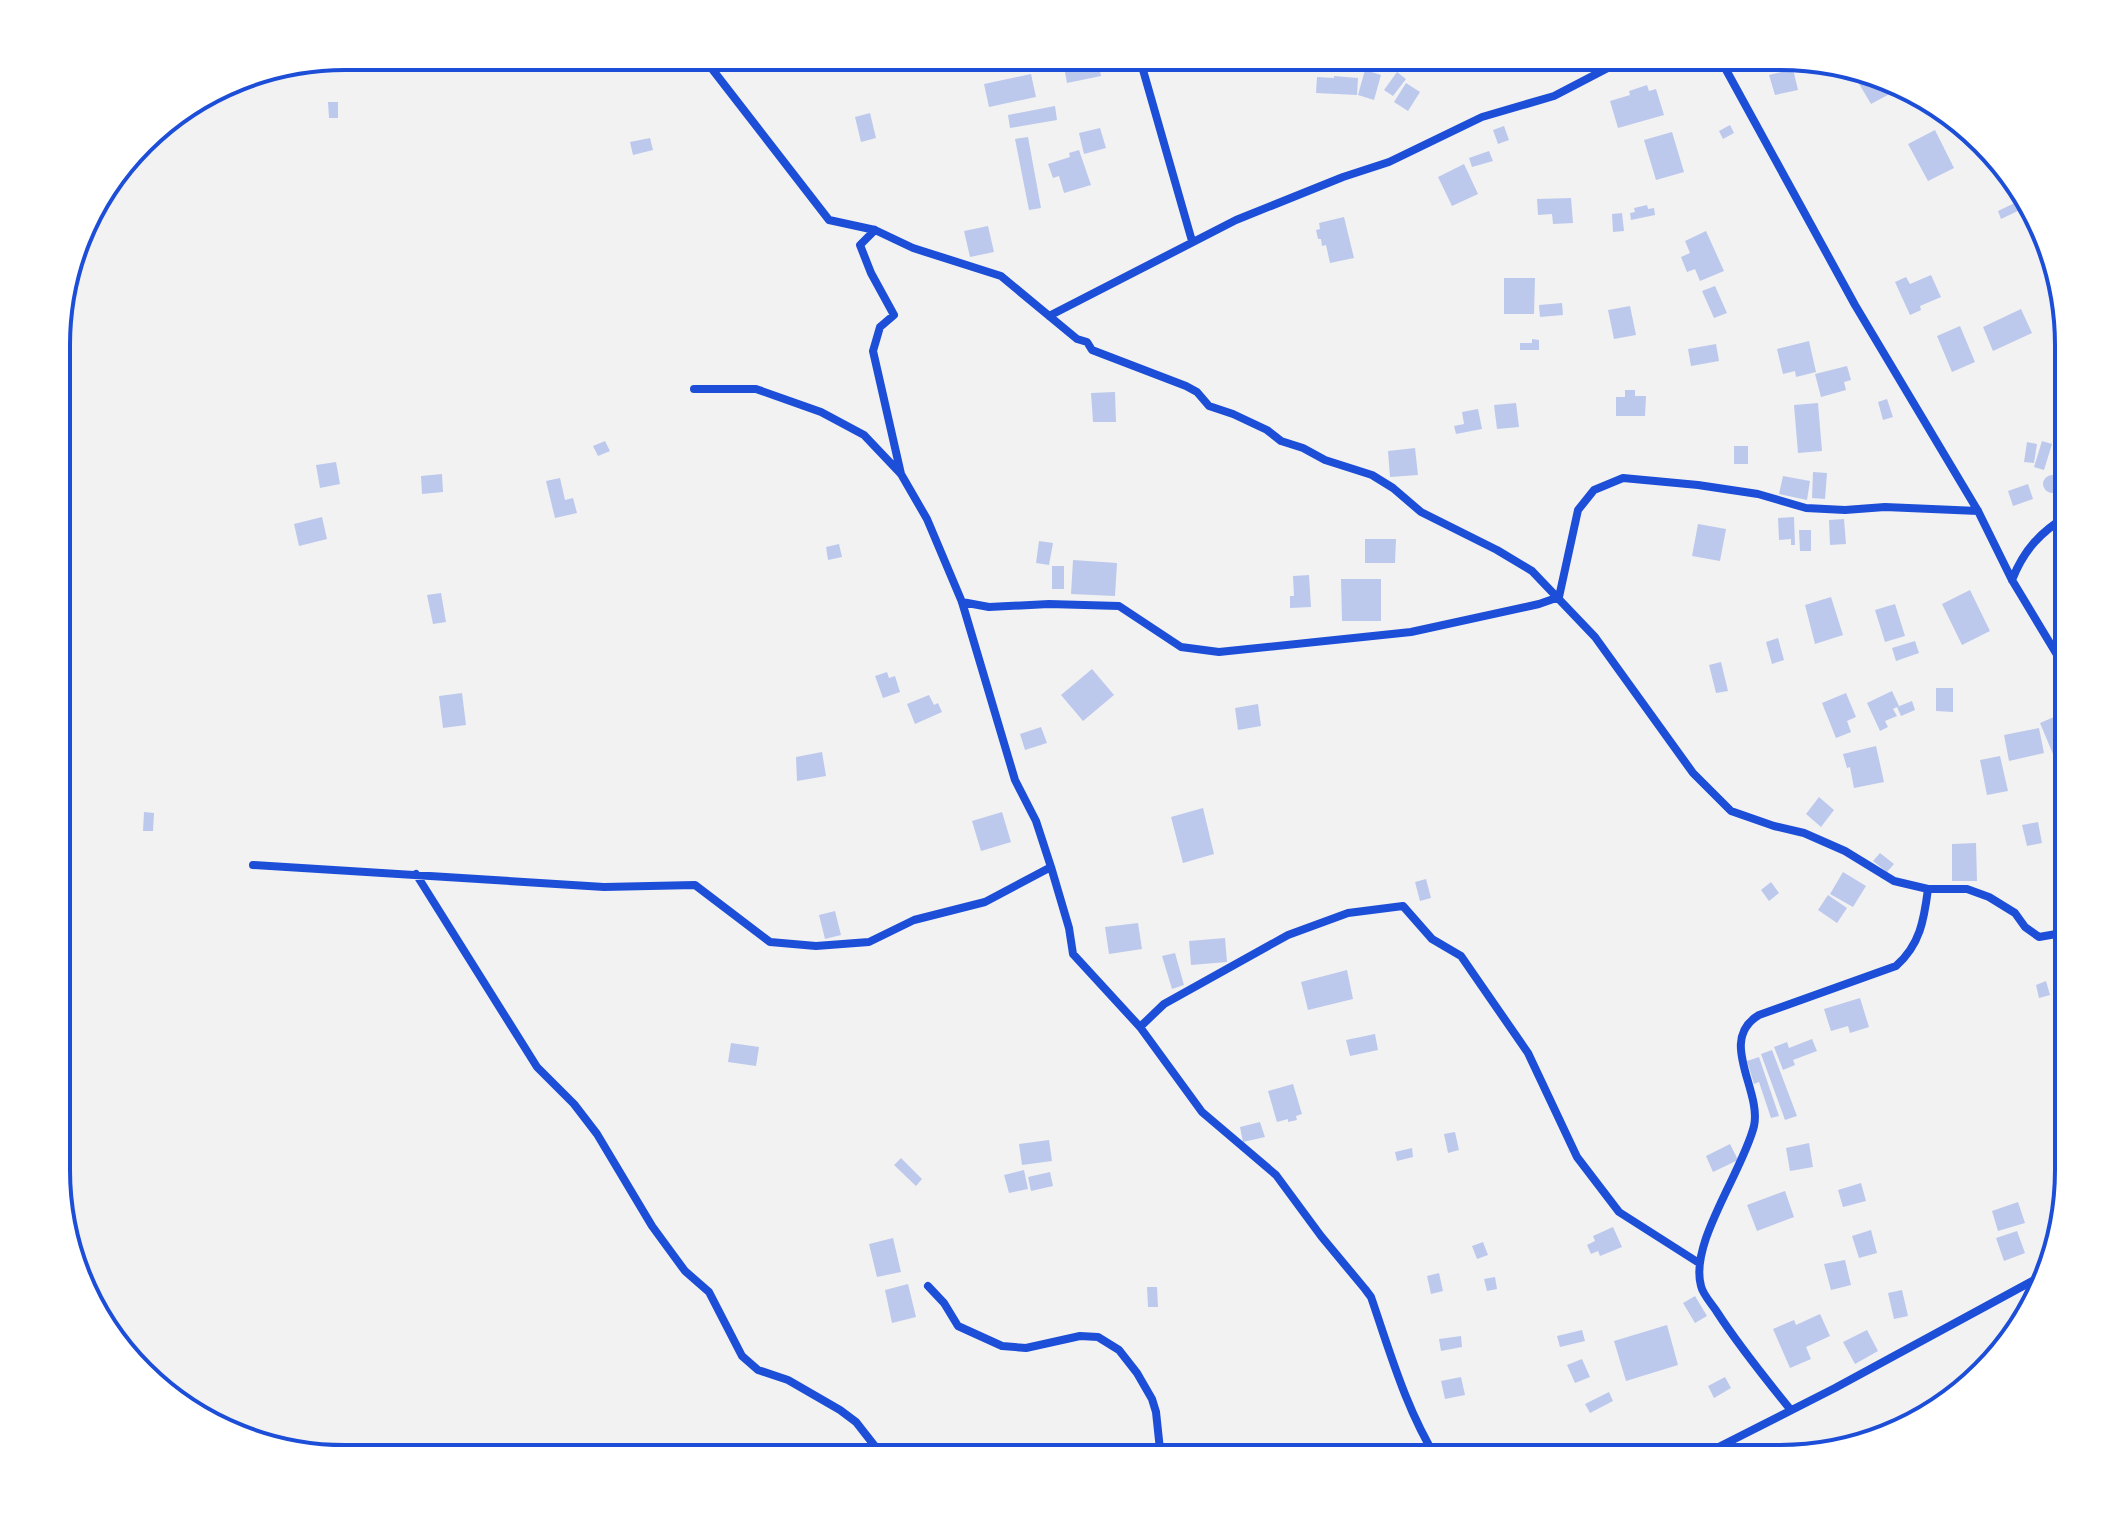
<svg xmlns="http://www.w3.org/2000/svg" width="2125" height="1515" font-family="Arial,sans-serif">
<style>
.building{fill:#bdc9ec}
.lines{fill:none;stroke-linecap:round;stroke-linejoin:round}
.minor{stroke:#1d4ed8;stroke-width:8}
.rim{fill:none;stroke:#1d4ed8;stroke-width:4}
</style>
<rect width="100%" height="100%" fill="#f2f2f2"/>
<!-- building -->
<path class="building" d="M1062 56H1097L1101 76 1067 83Z
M1359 56H1393L1387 70Z
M1793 69 1798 90 1775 95 1769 75Z
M1365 70 1381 75 1374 100 1358 95Z
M1867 70 1892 81 1897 90 1871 104 1855 77Z
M1397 72 1406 79 1393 96 1384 90Z
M1031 74 1036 97 989 107 984 84Z
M1334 76 1358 78 1357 95 1316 93 1317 77 1334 78Z
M1406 83 1420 92 1408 111 1394 102Z
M1647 85 1649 91 1656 89 1664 115 1618 128 1610 101 1630 95 1629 91Z
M328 102H338V118H329Z
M1055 106 1057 120 1010 128 1008 115Z
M870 113 876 138 861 142 855 117Z
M1730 125 1734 133 1723 139 1719 131Z
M1504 126 1509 140 1498 144 1493 130Z
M1100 128 1106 148 1084 154 1079 133Z
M1935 130 1954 168 1928 181 1908 144Z
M1672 132 1684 172 1656 180 1644 140Z
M1028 137 1041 208 1029 210 1015 139Z
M650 138 653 150 633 155 630 142Z
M1079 150 1091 185 1064 193 1059 176 1053 178 1048 164 1070 157 1069 153Z
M1489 151 1493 161 1472 167 1469 158Z
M1464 164 1478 194 1452 206 1438 177Z
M1571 198 1573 223 1553 224 1552 214 1538 215 1537 199Z
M2021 200 2024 208 2001 219 1998 211Z
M1647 205 1648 209 1654 208 1655 215 1631 220 1630 213 1635 212 1634 208Z
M1622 213 1624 231 1613 232 1612 214Z
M1344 217 1354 258 1330 263 1326 245 1322 246 1321 239H1318L1316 230 1320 229 1319 223Z
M988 226 994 252 970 257 964 231Z
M1706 231 1724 271 1700 281 1695 269 1687 272 1681 257 1690 253 1685 241Z
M1931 275 1941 297 1920 306 1921 310 1910 315 1895 282 1906 277 1910 284Z
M1504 278H1535L1534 314H1504Z
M1715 286 1727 313 1714 318 1702 291Z
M1562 303 1563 315 1540 317 1539 305Z
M1630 306 1636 335 1614 339 1608 310Z
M2021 309 2032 333 1993 351 1983 327Z
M1960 326 1975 362 1952 372 1937 336Z
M1532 339 1539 340V350H1520V343H1532Z
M1809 341 1816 372 1796 377 1795 371 1783 374 1777 349Z
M1716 344 1719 361 1691 366 1688 349Z
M1847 366 1851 380 1844 382 1846 390 1821 397 1815 374Z
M1625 390H1635V396H1646L1645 416H1616V397H1625Z
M1115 392 1116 422H1093L1091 393Z
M1887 399 1893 417 1883 420 1878 402Z
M1516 403 1519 427 1497 429 1494 405Z
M1818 403 1822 451 1798 453 1794 405Z
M1478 409 1482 429 1456 434 1454 426 1464 424 1462 412Z
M605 441 610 451 598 456 593 446Z
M2042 441 2052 444 2044 470 2034 467Z
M2027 442 2037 444 2034 463 2024 462Z
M1734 446H1748V464H1734Z
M1415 448 1418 475 1390 477 1388 451Z
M336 462 340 484 320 488 316 465Z
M1813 472 1827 473 1825 499 1812 498Z
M442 474 443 492 422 494 421 476Z
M2043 484a9 9 0 1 1 18 0a9 9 0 1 1-18 0Z
M1783 476 1810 481 1807 500 1779 494Z
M560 478 565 500 573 498 577 513 555 518 546 481Z
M2028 484 2033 499 2013 506 2008 491Z
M322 517 327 539 299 546 294 524Z
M1794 517 1795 545H1791V539L1779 540 1778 518Z
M1844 519 1846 544 1830 545 1829 520Z
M1698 524 1726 529 1720 561 1692 556Z
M1799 530H1811V551H1800Z
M1365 539H1396L1395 563H1365Z
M1039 541 1053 543 1049 565 1036 563Z
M839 544 842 557 828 560 826 547Z
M1073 560 1117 563 1115 596 1071 594Z
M1052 566H1064V589H1052Z
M1309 575 1311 607 1290 608V596H1294L1293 576Z
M1341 579H1381V621H1342Z
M1970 590 1990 631 1962 645 1942 604Z
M441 593 446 622 433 624 427 595Z
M1831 597 1843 635 1815 644 1805 605Z
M1895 604 1905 636 1885 642 1875 610Z
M1778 638 1784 660 1772 664 1766 642Z
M1915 641 1919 653 1896 661 1892 648Z
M1721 662 1728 691 1716 693 1709 665Z
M1092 669 1114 695 1083 721 1061 695Z
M887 672 889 678 895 676 900 692 883 698 875 676Z
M1936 688H1953V712L1936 711Z
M1892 691 1899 706 1893 709 1897 716 1885 721 1888 727 1880 731 1867 703Z
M462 693 466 725 443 728 439 696Z
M1846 693 1856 717 1847 721 1851 732 1836 738 1822 703Z
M929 695 934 705 938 703 942 712 915 724 907 704Z
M1912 701 1915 710 1901 716 1897 707Z
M1258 704 1261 726 1238 730 1235 708Z
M2068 711V762L2058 766 2040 723Z
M1041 727 1047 743 1025 750 1020 734Z
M2039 728 2044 753 2009 761 2004 735Z
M1876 746 1884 782 1854 788 1850 767 1847 768 1843 754Z
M822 752 826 776 797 781 796 757Z
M2000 756 2008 791 1987 795 1980 760Z
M1819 797 1834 810 1821 827 1806 814Z
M1203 808 1214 854 1183 863 1171 817Z
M144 812 154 813 153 831H143Z
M1002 812 1011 842 981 851 972 821Z
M2038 822 2042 843 2027 846 2022 825Z
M1976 843 1977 881H1952V844Z
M1880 853 1894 864 1887 872 1873 861Z
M1843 872 1866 886 1853 907 1830 894Z
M1426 879 1431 898 1420 901 1415 882Z
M1771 882 1779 893 1769 901 1761 890Z
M1828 895 1847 908 1837 923 1818 910Z
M835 911 841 935 825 939 819 915Z
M1138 923 1142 949 1109 954 1105 927Z
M1225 938 1227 962 1191 965 1189 941Z
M1175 953 1184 985 1172 989 1162 956Z
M1347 970 1353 999 1308 1010 1301 982Z
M2046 981 2050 995 2039 998 2036 985Z
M1860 998 1869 1027 1850 1033 1848 1026 1831 1031 1824 1009Z
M2068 1031V1054L2059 1056 2053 1035Z
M1375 1034 1378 1050 1350 1056 1346 1040Z
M1812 1039 1817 1051 1793 1060 1795 1065 1783 1070 1774 1047 1787 1042 1789 1048Z
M731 1043 759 1047 756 1066 728 1062Z
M1772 1050 1797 1116 1785 1120 1761 1054Z
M1759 1057 1779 1116 1771 1118 1759 1082 1754 1084 1747 1061Z
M1293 1084 1302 1114 1296 1116 1297 1120 1288 1122V1119L1277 1122 1268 1091Z
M1260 1122 1265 1137 1243 1142 1240 1127Z
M1455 1132 1459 1150 1448 1153 1444 1134Z
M1049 1140 1052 1161 1022 1165 1019 1144Z
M1809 1143 1813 1167 1790 1171 1786 1148Z
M1730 1144 1738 1160 1713 1172 1706 1156Z
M1412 1148 1413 1157 1397 1161 1395 1152Z
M901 1158 922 1179 916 1186 894 1165Z
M1024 1170 1028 1189 1009 1193 1004 1175Z
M1050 1172 1053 1186 1031 1191 1028 1177Z
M1861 1183 1866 1201 1843 1207 1838 1190Z
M1785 1191 1794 1217 1757 1231 1747 1205Z
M2018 1202 2025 1223 1998 1231 1992 1211Z
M1613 1227 1622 1247 1600 1256 1598 1251 1591 1254 1587 1245 1595 1241 1593 1236Z
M1871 1230 1877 1253 1859 1258 1852 1236Z
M2017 1231 2025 1253 2004 1261 1996 1238Z
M893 1238 901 1272 877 1277 869 1244Z
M1483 1242 1488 1255 1477 1259 1472 1246Z
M1845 1260 1851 1285 1831 1290 1824 1264Z
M1439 1273 1443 1291 1431 1294 1427 1276Z
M1495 1277 1497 1289 1487 1291 1484 1279Z
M908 1284 916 1317 892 1323 885 1290Z
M1147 1287H1157L1158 1307H1148Z
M1902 1290 1908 1316 1894 1319 1888 1293Z
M1695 1296 1707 1316 1695 1323 1683 1303Z
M1820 1314 1830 1336 1806 1347 1811 1359 1790 1368 1773 1329 1794 1320 1796 1325Z
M1667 1325 1678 1365 1626 1381 1614 1341Z
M1582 1330 1585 1341 1560 1347 1557 1336Z
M1867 1330 1878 1351 1855 1364 1843 1342Z
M1461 1336 1462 1347 1441 1351 1439 1339Z
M1582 1359 1590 1377 1575 1383 1567 1365Z
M1461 1377 1465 1395 1445 1399 1441 1381Z
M1725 1377 1731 1388 1714 1398 1708 1386Z
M1609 1392 1613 1401 1590 1413 1585 1404Z
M1501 1445 1511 1459H1483Z"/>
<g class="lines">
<!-- minor -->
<path class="minor" d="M702 56 829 220 875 230 913 248 1001 276 1077 339 1087 342 1092 350 1186 386 1197 392 1209 406 1233 414 1267 430 1281 441 1303 448 1325 460 1372 475 1393 488 1421 512 1497 550 1532 571 1595 637 1693 773 1731 811 1774 826 1804 833 1845 851 1894 881 1928 889H1967L1989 897 2015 913 2025 927 2039 937 2068 932
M1139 56 1192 241
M1719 57 1855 305 1978 511 2012 580 2068 673
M875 230 860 245 871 273 894 315 880 327 873 351 901 474
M1049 316 1236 220 1343 177 1389 162 1482 117 1554 96 1629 57
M694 389H756L821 412 864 435 901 474 927 519 962 602 1015 780 1036 821 1051 867 1069 928 1073 954 1140 1027 1202 1112 1276 1175 1321 1236 1365 1289 1371 1297C1390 1352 1406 1409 1437 1459
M2012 580C2024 549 2041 532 2068 515
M962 602 989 607 1049 604 1119 606 1181 647 1219 652 1411 632 1539 604 1559 597 1578 510 1594 490 1623 478 1698 485 1758 494 1806 508 1845 510 1885 507 1978 511
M253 865 604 887 695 885 770 942 816 946 869 942 914 920 985 902 1051 867
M416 874 537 1067 574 1104 597 1134 652 1226 685 1271 709 1292 742 1356 758 1370 788 1380 840 1410 856 1422 885 1459
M1140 1027 1164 1004 1288 935 1348 913 1403 906 1432 939 1461 956 1528 1053 1577 1157 1619 1212 1699 1263
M928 1286 944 1303 958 1326 1002 1346 1026 1348 1080 1336 1098 1337 1119 1350 1137 1373 1152 1399 1156 1412 1161 1459
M2008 1347 2038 1278
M1790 1409C1764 1377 1739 1346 1717 1312 1712 1304 1703 1295 1701 1286 1689 1243 1743 1171 1754 1126 1762 1090 1717 1040 1759 1015L1896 966C1920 945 1924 920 1928 889
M1695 1459 1835 1388 2049 1272"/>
</g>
<!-- crop -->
<path d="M0 0H2125V1515H0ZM345 70H1780A275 275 0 0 1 2055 345V1170A275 275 0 0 1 1780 1445H345A275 275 0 0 1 70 1170V345A275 275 0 0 1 345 70Z" fill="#fff" fill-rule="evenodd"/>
<path class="rim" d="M345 70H1780A275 275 0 0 1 2055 345V1170A275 275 0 0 1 1780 1445H345A275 275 0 0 1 70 1170V345A275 275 0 0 1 345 70Z"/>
</svg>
